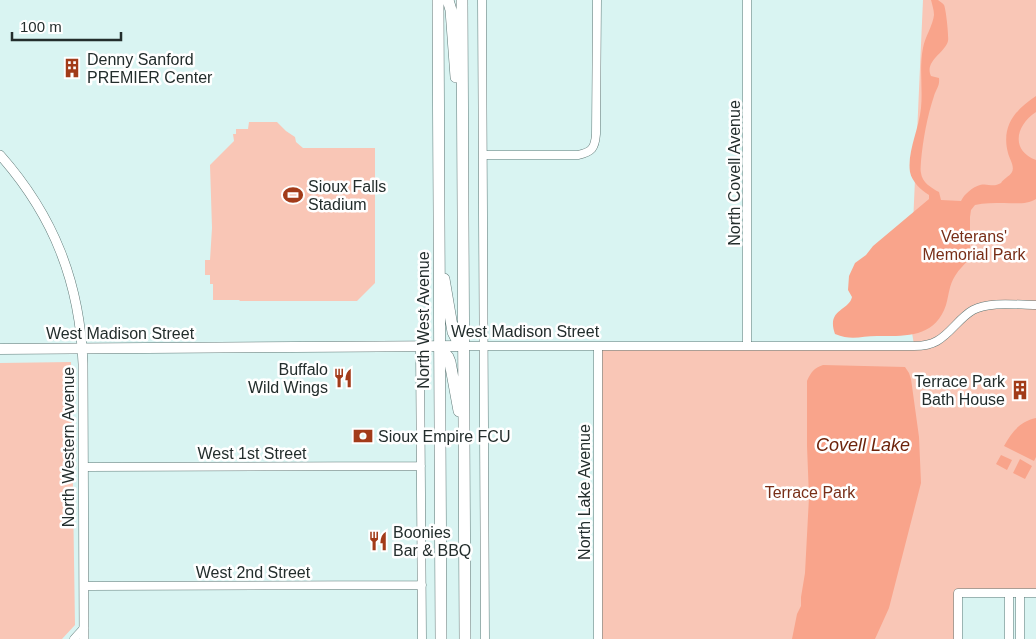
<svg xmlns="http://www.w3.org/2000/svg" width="1036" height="639" font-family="Arial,sans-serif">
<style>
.green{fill:#f9c6b6}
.water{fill:#f9a48b}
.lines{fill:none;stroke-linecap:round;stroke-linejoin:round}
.minor-casing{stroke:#5e7775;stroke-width:9}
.tertiary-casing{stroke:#5e7775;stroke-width:10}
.secondary-casing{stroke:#5e7775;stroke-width:11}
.primary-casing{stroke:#5e7775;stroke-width:12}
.minor{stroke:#fff;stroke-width:8}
.tertiary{stroke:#fff;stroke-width:9}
.secondary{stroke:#fff;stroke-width:10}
.primary{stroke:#fff;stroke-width:11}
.labels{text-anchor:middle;stroke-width:5;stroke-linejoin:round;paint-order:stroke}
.poi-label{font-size:16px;fill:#232d2c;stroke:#fff;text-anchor:start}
.street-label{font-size:16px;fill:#232d2c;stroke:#fff}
.park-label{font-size:16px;fill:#782e17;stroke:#fff}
.water-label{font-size:18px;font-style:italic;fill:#6c230b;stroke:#fff}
</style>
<rect width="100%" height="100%" fill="#d9f4f2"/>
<!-- green -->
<path class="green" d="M923 0H1036V593H958V639H598V346L914 345 909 314Z
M249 122H277L286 131 295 137 296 142 303 148H375V283L357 301H240L239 300H213V284H210V275H205V260H210L212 228 210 165 234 141 233 134H236V129H248Z
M71 362 75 625 62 639H0V363Z"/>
<!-- water -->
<path class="water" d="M931 0H938C940 2 943 3 944 5 946 9 949 37 948 41 945 53 924 61 931 76L939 78C940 86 936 89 934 96 927 117 923 140 921 161 921 165 920 169 921 173 922 182 931 188 939 192L941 200 961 201C964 194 973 187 980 185 988 183 993 188 1001 183 1004 178 1009 177 1012 172 1015 166 1009 158 1008 153 1001 126 1015 110 1036 96V112C1016 125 1010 150 1036 160V199C1026 205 1015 203 1004 203 994 203 984 203 975 205L971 210 970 217V258C965 264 959 269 955 276 949 285 949 295 946 305 935 338 906 336 877 336 861 336 852 341 835 334 826 309 849 311 852 297L848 290 849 276 855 263 866 255 873 246 929 199V195C921 190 912 182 910 172 907 152 919 129 921 108 923 88 919 68 923 48 925 37 933 25 934 15 934 10 932 4 931 0Z
M823 365 905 367 909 373 911 379 919 437 921 483 889 608 875 639H792L797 614 801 606V597L805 573 809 497 807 446V381C811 372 814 368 823 365Z
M1036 418V457L1034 461 1004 446C1012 432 1019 422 1036 418Z
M1001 455 1012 460 1007 470 996 464Z
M1020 459 1032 466 1025 479 1013 473Z"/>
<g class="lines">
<defs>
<path id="minor" d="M482 0 485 639
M483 155H578C592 152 595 148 596 134L597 0
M464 346H914C922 346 930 345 937 341 951 333 959 318 973 310 990 301 1017 305 1036 305
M598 346V639
M747 346V0
M420 347 422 639
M84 467 421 466
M84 586 422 585
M1009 593V639
M1020 593V639
M74 639 84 628
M958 639V593H1036"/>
<path id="tertiary" d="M0 155C54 216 80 283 83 364L84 639"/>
<path id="secondary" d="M0 349 464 346"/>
<path id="primary" d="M438 0 441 639
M448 0 451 10 456 77
M462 0 465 639
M444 279 453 332 458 342 464 346
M439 347 448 357 450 362 459 411"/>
</defs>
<!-- minor casing -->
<use href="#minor" class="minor-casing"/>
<!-- tertiary casing -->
<use href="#tertiary" class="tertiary-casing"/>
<!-- secondary casing -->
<use href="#secondary" class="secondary-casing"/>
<!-- primary casing -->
<use href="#primary" class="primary-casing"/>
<!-- minor -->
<use href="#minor" class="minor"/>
<!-- tertiary -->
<use href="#tertiary" class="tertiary"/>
<!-- secondary -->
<use href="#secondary" class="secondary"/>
<!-- primary -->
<use href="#primary" class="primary"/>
</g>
<!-- icons -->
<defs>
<symbol id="building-bare" viewBox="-9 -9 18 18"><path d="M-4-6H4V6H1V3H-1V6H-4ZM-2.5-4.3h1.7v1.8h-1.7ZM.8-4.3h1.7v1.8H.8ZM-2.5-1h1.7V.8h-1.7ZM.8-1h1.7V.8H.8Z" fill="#a23b19" stroke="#fff" stroke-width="2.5" paint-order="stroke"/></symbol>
<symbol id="stadium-bare" viewBox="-9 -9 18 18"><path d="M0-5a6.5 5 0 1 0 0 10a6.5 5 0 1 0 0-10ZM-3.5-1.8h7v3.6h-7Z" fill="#a23b19" stroke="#fff" stroke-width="2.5" paint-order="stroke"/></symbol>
<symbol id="restaurant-bare" viewBox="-9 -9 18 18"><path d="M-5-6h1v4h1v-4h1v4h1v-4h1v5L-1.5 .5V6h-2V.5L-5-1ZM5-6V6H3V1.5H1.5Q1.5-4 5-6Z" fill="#a23b19" stroke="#fff" stroke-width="2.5" paint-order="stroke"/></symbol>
<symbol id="bank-bare" viewBox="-9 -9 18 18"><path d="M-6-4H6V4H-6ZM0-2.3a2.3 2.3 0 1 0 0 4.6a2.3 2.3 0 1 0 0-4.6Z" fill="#a23b19" stroke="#fff" stroke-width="2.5" paint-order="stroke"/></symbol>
</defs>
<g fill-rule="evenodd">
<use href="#building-bare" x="58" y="54" width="28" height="28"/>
<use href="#stadium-bare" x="279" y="181" width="28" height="28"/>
<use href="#restaurant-bare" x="329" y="364" width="28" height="28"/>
<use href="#building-bare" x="1006" y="376" width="28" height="28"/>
<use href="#bank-bare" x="349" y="422" width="28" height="28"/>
<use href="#restaurant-bare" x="364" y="527" width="28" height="28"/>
</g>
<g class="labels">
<!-- poi labels -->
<g class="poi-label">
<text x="87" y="65">Denny Sanford<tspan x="87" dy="18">PREMIER Center</tspan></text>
<text x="308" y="192">Sioux Falls<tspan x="308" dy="18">Stadium</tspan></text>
<text x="328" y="375" text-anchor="end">Buffalo<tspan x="328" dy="18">Wild Wings</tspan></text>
<text x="1005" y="387" text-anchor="end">Terrace Park<tspan x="1005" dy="18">Bath House</tspan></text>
<text x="378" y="442">Sioux Empire FCU</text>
<text x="393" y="538">Boonies<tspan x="393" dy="18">Bar &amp; BBQ</tspan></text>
</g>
<!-- street labels -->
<g class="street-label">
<text transform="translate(734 173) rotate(-90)" y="6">North Covell Avenue</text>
<text transform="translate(423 320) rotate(-90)" y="6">North West Avenue</text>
<text x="525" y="337">West Madison Street</text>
<text x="120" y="339">West Madison Street</text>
<text transform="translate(68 447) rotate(-90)" y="6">North Western Avenue</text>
<text x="252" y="459">West 1st Street</text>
<text transform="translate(584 492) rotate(-90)" y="6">North Lake Avenue</text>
<text x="253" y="578">West 2nd Street</text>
</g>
<!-- park labels -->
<g class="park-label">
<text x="974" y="242">Veterans'<tspan x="974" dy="18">Memorial Park</tspan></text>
<text x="810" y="498">Terrace Park</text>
</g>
<!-- water labels -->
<g class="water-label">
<text x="863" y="451">Covell Lake</text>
</g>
</g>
<!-- scale -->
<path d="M12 32v8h109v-8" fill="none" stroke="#232d2c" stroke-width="2.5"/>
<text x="20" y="32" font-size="15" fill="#232d2c" stroke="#ffffff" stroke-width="4" paint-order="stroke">100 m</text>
</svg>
